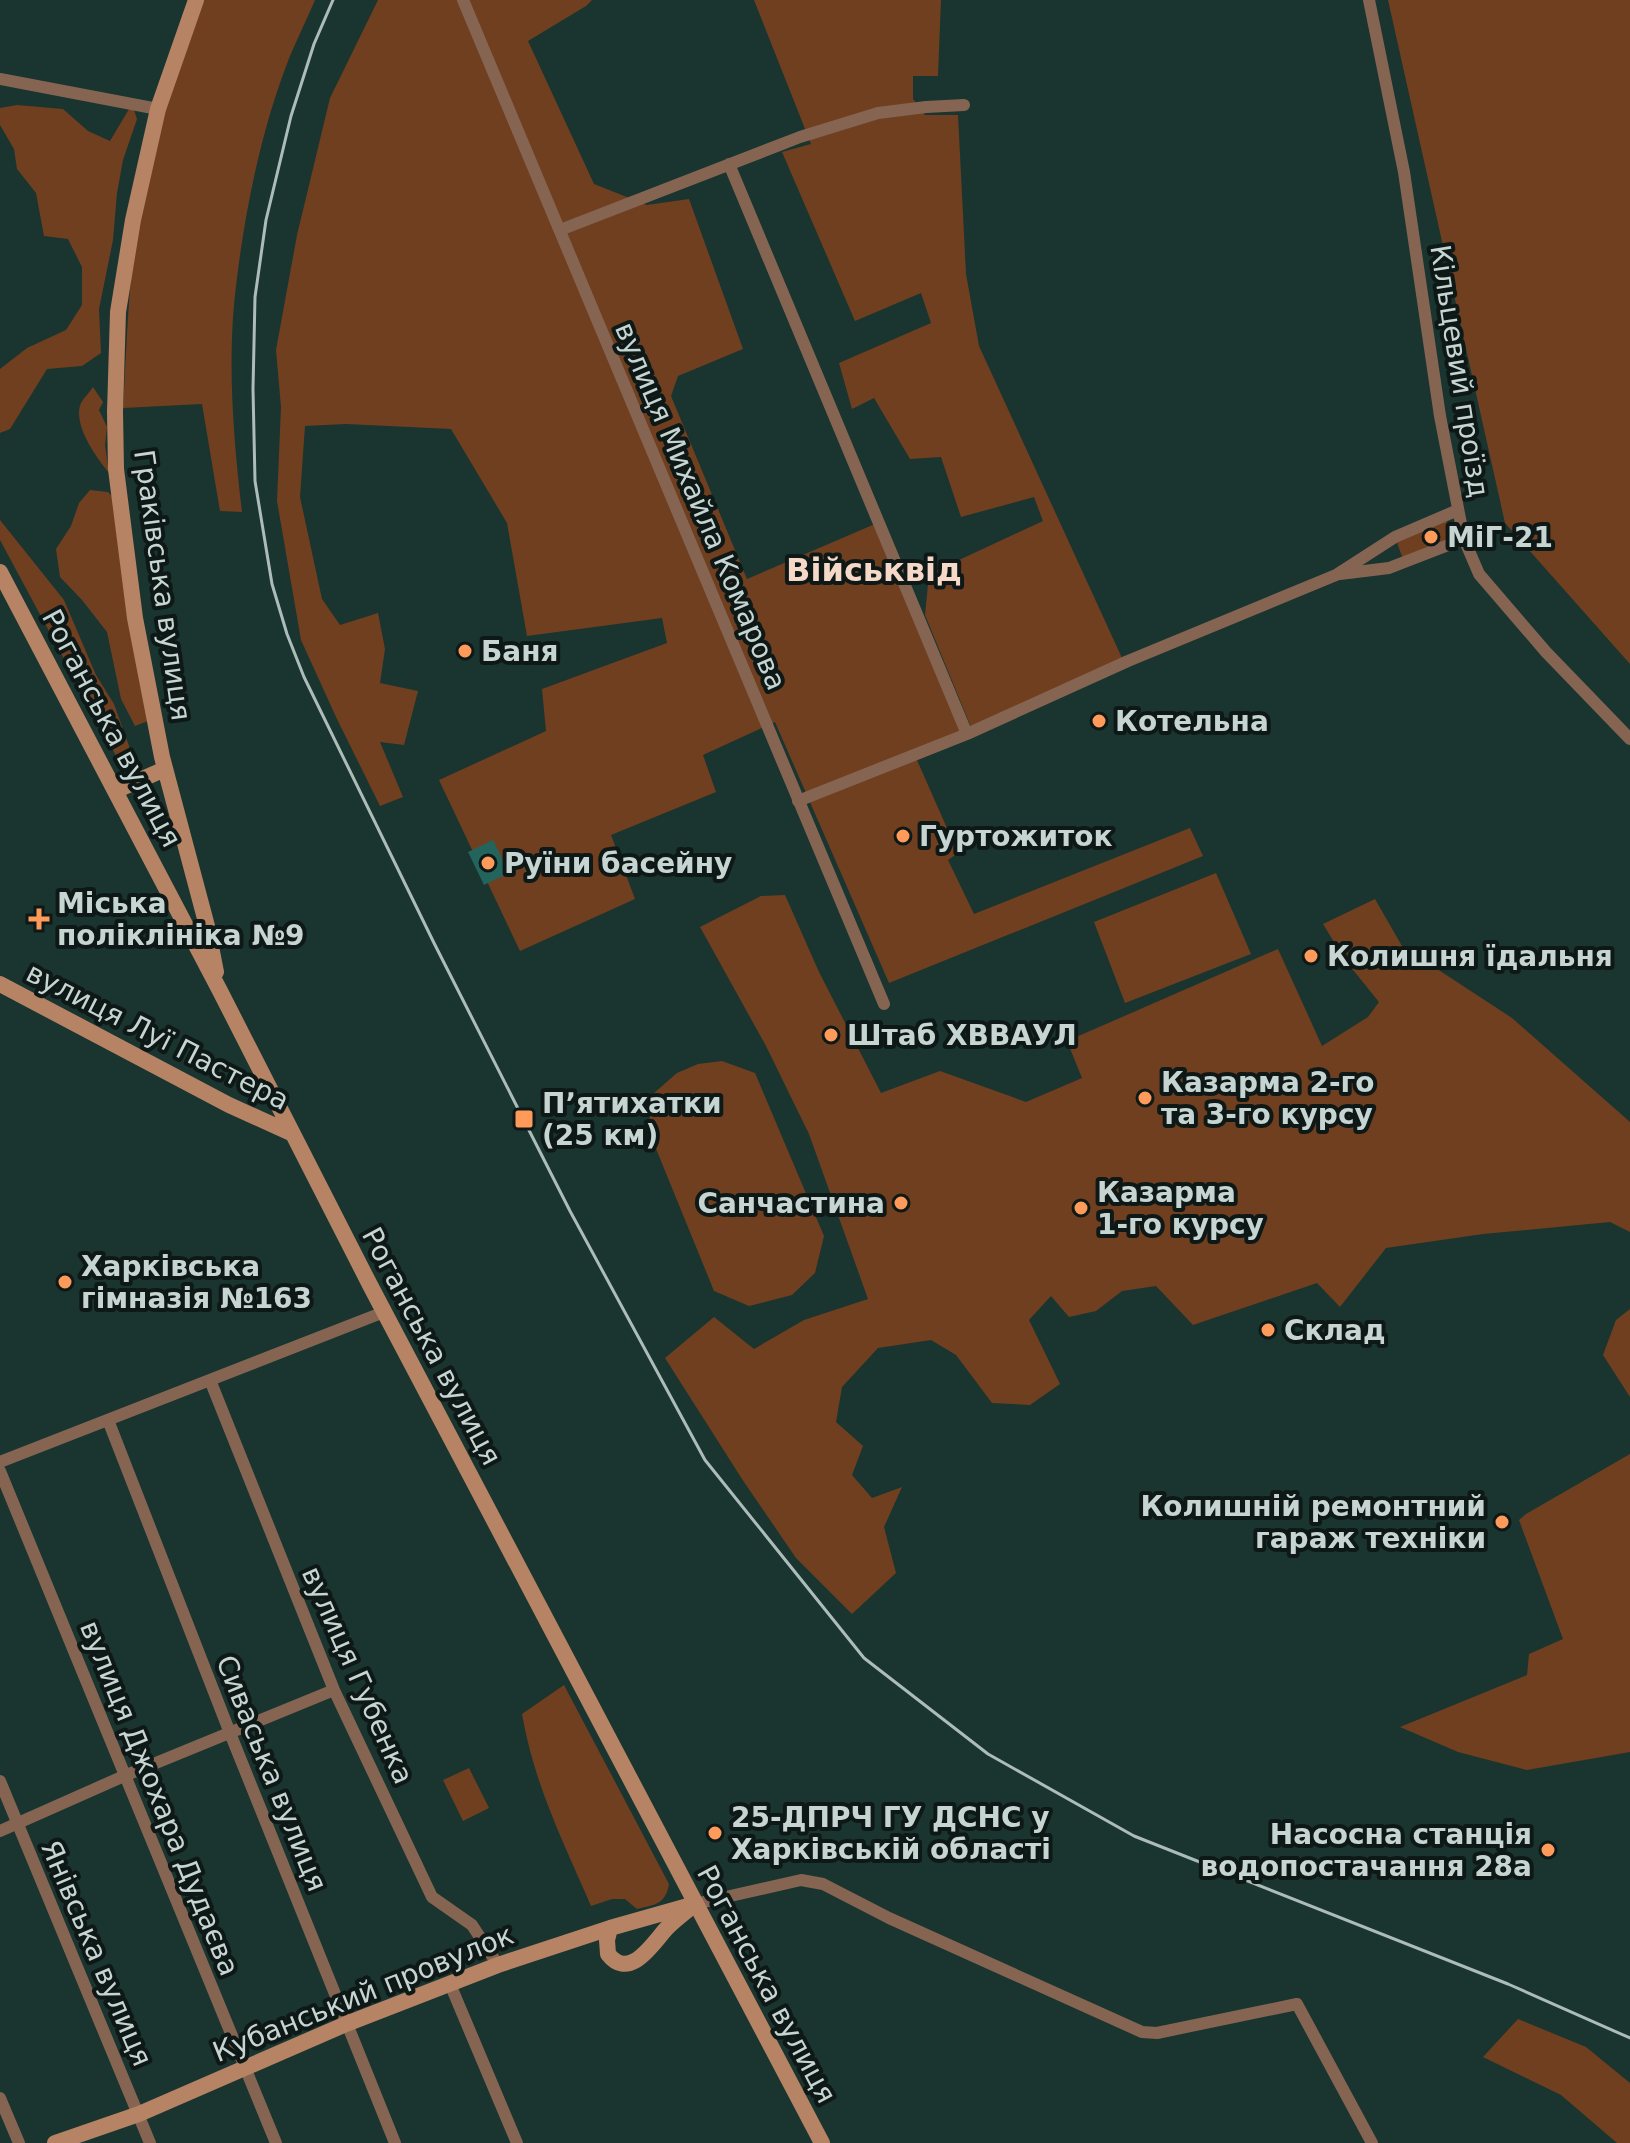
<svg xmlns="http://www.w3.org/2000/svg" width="1630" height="2143" font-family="'DejaVu Sans',sans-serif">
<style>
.green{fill:#703f1f}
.water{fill:#23655c}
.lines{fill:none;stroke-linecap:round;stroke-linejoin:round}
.street{stroke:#856552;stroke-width:12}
.secondary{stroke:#b68365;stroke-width:16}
.rail{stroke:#acbdb9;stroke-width:3}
.poi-dot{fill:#ff9b5a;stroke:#0e1917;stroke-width:3}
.labels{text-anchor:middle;stroke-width:8;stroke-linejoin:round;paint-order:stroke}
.street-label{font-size:28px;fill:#c6d5d2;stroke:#0e1917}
.poi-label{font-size:28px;font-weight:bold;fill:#c6d5d2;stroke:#0e1917;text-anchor:start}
.quarter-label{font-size:32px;font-weight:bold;fill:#f5d8c7;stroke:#0e1917}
</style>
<rect width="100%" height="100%" fill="#1a3430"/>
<!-- green -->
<path class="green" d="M199 0H315C307 19 298 37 290 56 260 131 242 224 234 305 228 373 234 444 242 512L220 511 202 404 123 408C128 326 129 244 149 164 163 109 183 54 199 0Z
M378 0H592L586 6 528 41 594 184 647 205 689 199 743 349 678 376 671 396 747 579 875 524 962 730 913 751 958 853 948 860 974 914 1190 828 1203 856 889 983 775 722 703 755 716 792 611 835 635 899 520 951 439 780 546 731 542 689 667 643 662 618 527 636 507 523 451 429 346 424 305 426 300 497 322 599 340 625 378 613 385 649 380 683 418 691 404 745 380 742 403 797 380 806 336 717 301 640 277 501 281 407 276 350 297 235 330 98Z
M754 0H941L938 76H913V99L925 115H958L966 274 979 346 1122 658 971 727 925 615 929 574 1043 521 1034 497 961 517 941 457 910 459 874 398 852 409 839 363 931 323 921 293 855 321 782 152 811 144Z
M1388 0H1630V664L1505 523Z
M132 104 137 119 123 160 117 193 113 240 99 309 101 353 82 366 47 369 10 429 0 433V369L27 348 66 330 82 305V267L68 239 44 236 36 193 17 169 14 149 0 125V108L17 105 63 109 88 131 110 141Z
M93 387 103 402 99 410 107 427 105 445 109 473C96 457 72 424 81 403 84 397 90 392 93 387Z
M90 490 108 492 113 497 148 721 135 726 121 699 107 632 82 600 60 577 56 549 71 526 79 503Z
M1438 518 1457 526 1446 546 1404 562 1395 537Z
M0 520 64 600 96 675 114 704 134 760 131 768 122 767 0 540Z
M1216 873 1251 954 1125 1003 1094 922Z
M785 895 819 972 881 1093 940 1071 1026 1102 1082 1078 1067 1041 1278 949 1322 1046 1368 1017 1379 1002 1345 960 1323 924 1375 899 1402 946 1512 1018 1630 1122V1232L1610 1222 1483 1234 1386 1248 1340 1307 1317 1283 1193 1325 1156 1286 1122 1291 1096 1311 1069 1317 1051 1296 1029 1320 1060 1384 1030 1405 992 1403 956 1355 931 1340 878 1348 842 1387 836 1422 863 1446 852 1475 872 1498 902 1487 884 1527 896 1573 852 1614 796 1558 742 1479 665 1358 714 1317 754 1349 804 1320 868 1299 809 1134 766 1046 700 927 761 896Z
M722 1061 755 1073 824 1236 815 1273 792 1295 749 1306 714 1291 648 1129 654 1093 677 1073 698 1064Z
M1630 1309V1397L1603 1355 1616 1320Z
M1630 1454V1752L1527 1770 1458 1752 1400 1727 1527 1675 1529 1654 1563 1639 1519 1520 1526 1514Z
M564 1685 669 1884C665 1905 656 1904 637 1909L625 1899H612L591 1906C563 1841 534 1784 522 1714Z
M469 1768 489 1808 463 1821 443 1780Z
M1518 2019 1586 2047 1630 2083V2143H1617L1561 2095 1483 2057Z"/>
<!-- water -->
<path class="water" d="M493 840 509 873 484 885 468 852Z"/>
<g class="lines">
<!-- street -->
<path class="street" d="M463 0 884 1004
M1369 0 1404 172 1440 416 1464 539 1479 574 1546 652 1630 739
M0 79 158 109
M729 164 967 734
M560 230 800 137 878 113 926 107 964 105
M1340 574 1389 568 1464 539
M798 801 967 734 1128 661 1336 575 1395 537 1458 510
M210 1380 334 1690 432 1897 472 1925 498 1965
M108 1420 230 1733 395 2143
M0 1462 384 1312
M0 1471 276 2143
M0 1781 150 2143
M0 1831 124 1776 334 1690
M695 1904 801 1880 823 1884 889 1918 1142 2032 1157 2033 1297 2004 1372 2143
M450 1984 517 2143
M0 2098 19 2143"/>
<!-- secondary -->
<path class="secondary" d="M196 0 158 109 133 220 118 312 115 412 116 469 135 618 162 757 207 926 216 972
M0 572 219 989 370 1285 822 2143
M115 791 165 769
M0 984 229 1105 293 1134
M610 1928 607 1940 608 1954C629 1981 652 1945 665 1930 672 1922 682 1915 690 1908
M55 2143 139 2114 346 2024 498 1965 610 1928 695 1904"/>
<!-- rail -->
<path class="rail" d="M333 0 314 44 291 116 266 220 255 297 253 389 255 481 272 584 287 634 304 677 434 943 570 1211 705 1460 864 1658 988 1754 1134 1836 1508 1984 1630 2038"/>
</g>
<!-- markers -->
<g class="poi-dot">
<circle cx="1431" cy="537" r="8"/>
<circle cx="465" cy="651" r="8"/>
<circle cx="1099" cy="721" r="8"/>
<circle cx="903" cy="836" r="8"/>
<circle cx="488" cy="863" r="8"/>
<path d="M35 907h8v8h8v8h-8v8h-8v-8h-8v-8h8z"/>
<circle cx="1311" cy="956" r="8"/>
<circle cx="831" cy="1035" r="8"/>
<circle cx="1145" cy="1098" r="8"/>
<rect x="514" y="1109" width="20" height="20" rx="4"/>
<circle cx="901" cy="1203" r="8"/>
<circle cx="1081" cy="1208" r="8"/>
<circle cx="65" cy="1282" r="8"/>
<circle cx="1268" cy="1330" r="8"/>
<circle cx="1502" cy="1522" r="8"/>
<circle cx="715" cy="1833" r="8"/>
<circle cx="1548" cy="1850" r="8"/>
</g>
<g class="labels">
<!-- street labels -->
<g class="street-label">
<text transform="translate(1460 371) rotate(81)" y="10">Кільцевий проїзд</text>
<text transform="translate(701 506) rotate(67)" y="10">вулиця Михайла Комарова</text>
<text transform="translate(163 585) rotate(82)" y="10">Граківська вулиця</text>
<text transform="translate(112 728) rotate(62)" y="10">Роганська вулиця</text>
<text transform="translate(158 1036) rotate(27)" y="10">вулиця Луї Пастера</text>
<text transform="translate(432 1346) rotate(62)" y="10">Роганська вулиця</text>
<text transform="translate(358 1675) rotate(66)" y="10">вулиця Губенка</text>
<text transform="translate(272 1773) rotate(68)" y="10">Сиваська вулиця</text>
<text transform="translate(160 1798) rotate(68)" y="10">вулиця Джохара Дудаєва</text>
<text transform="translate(97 1953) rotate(67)" y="10">Янівська вулиця</text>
<text transform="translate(767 1984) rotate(62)" y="10">Роганська вулиця</text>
<text transform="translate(363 1993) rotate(-22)" y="10">Кубанський провулок</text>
</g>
<!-- poi labels -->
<g class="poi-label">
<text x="1447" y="547">МіГ-21</text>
<text x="481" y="661">Баня</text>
<text x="1115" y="731">Котельна</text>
<text x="919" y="846">Гуртожиток</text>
<text x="504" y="873">Руїни басейну</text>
<text x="57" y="913">Міська<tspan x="57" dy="32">поліклініка №9</tspan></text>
<text x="1327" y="966">Колишня їдальня</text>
<text x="847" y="1045">Штаб ХВВАУЛ</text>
<text x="1161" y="1092">Казарма 2-го<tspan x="1161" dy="32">та 3-го курсу</tspan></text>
<text x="542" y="1113">Пʼятихатки<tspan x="542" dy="32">(25 км)</tspan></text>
<text x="1097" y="1202">Казарма<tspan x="1097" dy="32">1-го курсу</tspan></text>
<text x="885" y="1213" text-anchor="end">Санчастина</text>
<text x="81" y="1276">Харківська<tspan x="81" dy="32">гімназія №163</tspan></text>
<text x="1284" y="1340">Склад</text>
<text x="1486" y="1516" text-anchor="end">Колишній ремонтний<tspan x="1486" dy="32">гараж техніки</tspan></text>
<text x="731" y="1827">25-ДПРЧ ГУ ДСНС у<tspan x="731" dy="32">Харківській області</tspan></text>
<text x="1532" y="1844" text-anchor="end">Насосна станція<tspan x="1532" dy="32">водопостачання 28а</tspan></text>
</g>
<!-- quarter labels -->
<g class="quarter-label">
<text x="874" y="581">Військвід</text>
</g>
</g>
</svg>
